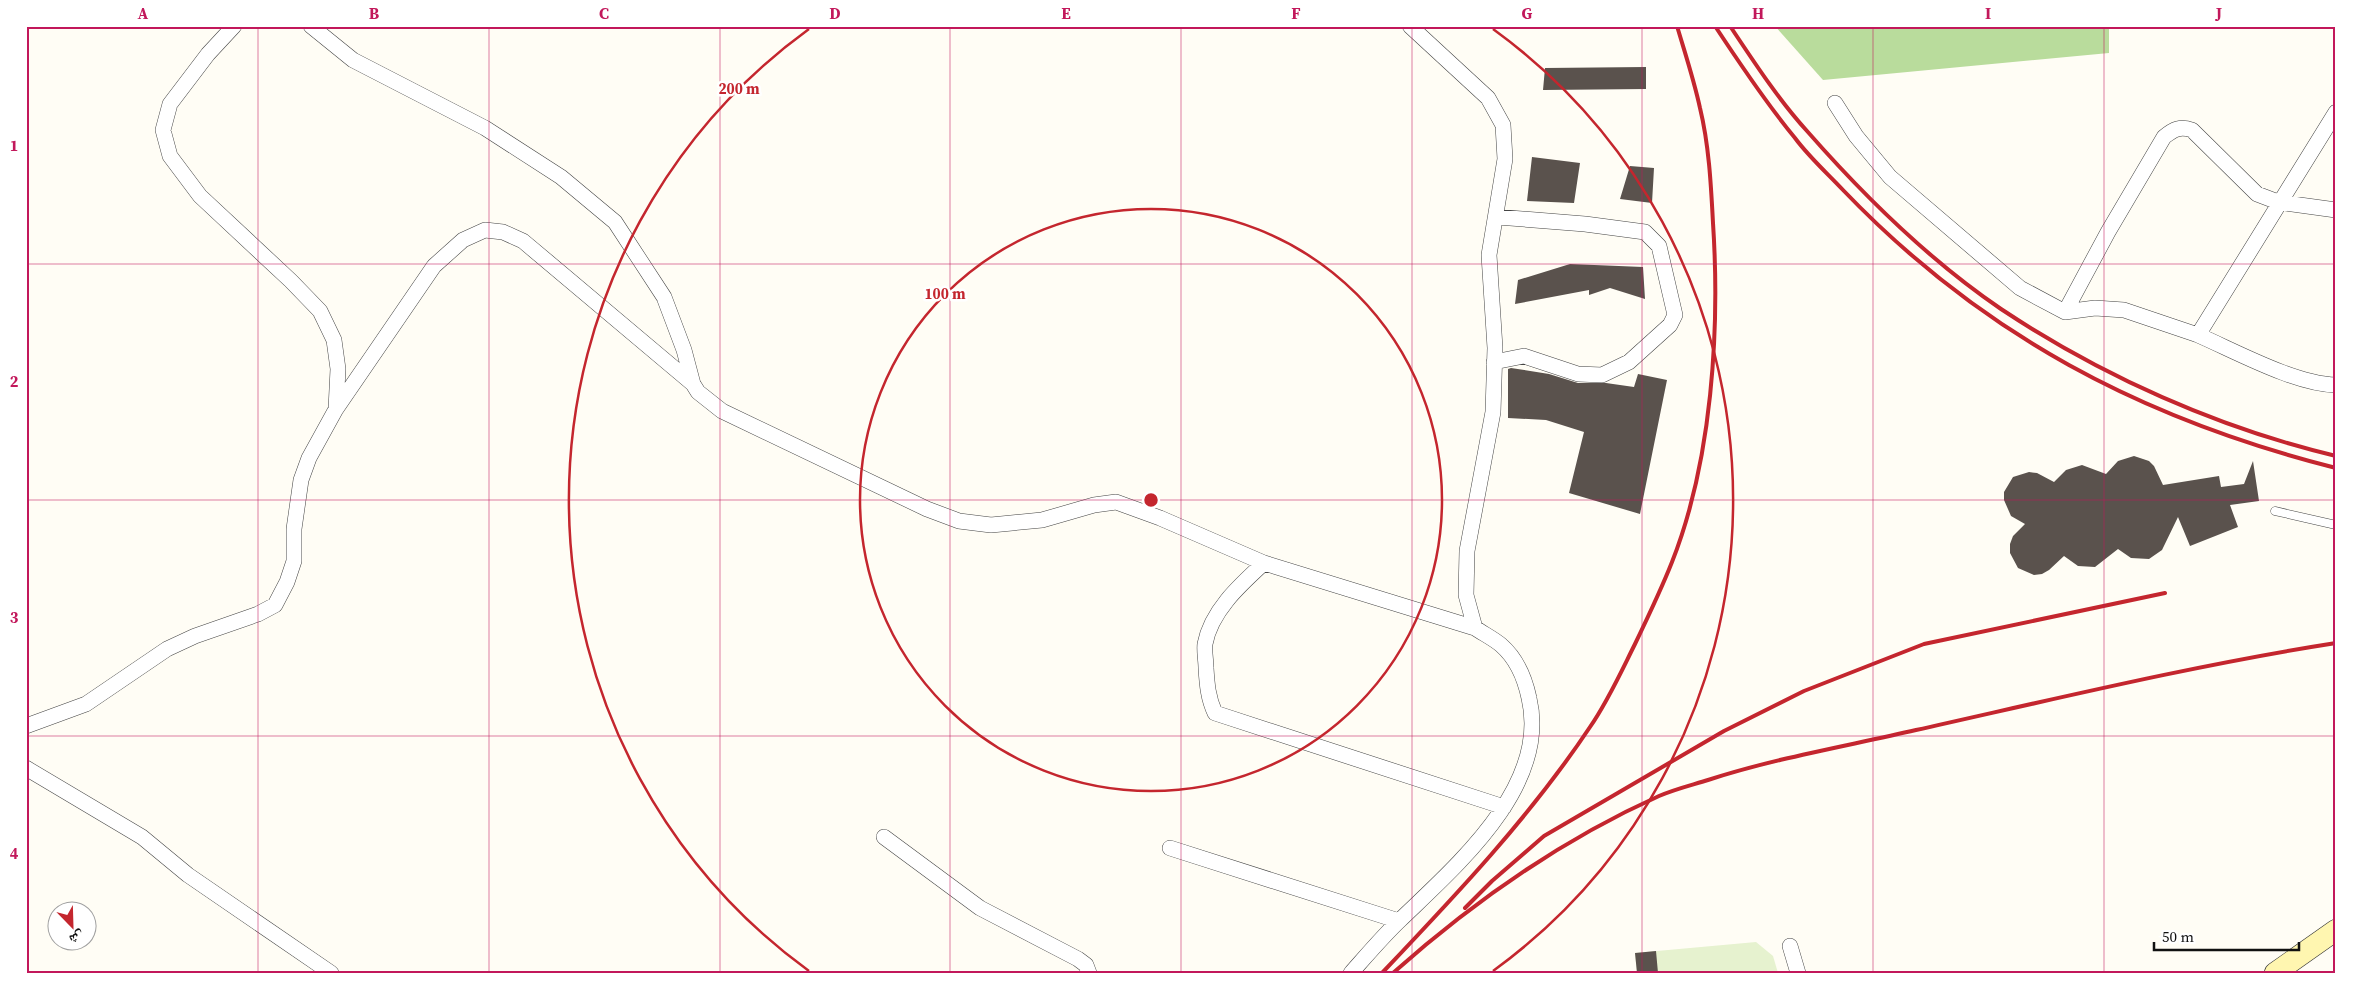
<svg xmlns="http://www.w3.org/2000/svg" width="2362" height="999" font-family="'Source Serif 4','Noto Naskh Arabic',serif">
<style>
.forest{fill:#b9dc9c}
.pitch{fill:#e6f2cf}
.building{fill:#5a524d}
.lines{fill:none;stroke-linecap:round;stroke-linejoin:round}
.service-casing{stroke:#444;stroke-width:9}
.minor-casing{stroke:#444;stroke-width:16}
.secondary-casing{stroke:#333;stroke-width:22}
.service{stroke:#fff;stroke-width:8}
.minor{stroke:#fff;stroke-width:15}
.secondary{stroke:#fff6b0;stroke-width:21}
.rail{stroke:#c4262e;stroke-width:4}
.grid{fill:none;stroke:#c2185b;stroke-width:1;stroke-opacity:0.55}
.ring{fill:none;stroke:#c4262e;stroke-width:2.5}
.centre{fill:#c4262e;stroke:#fff;stroke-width:2.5}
.ring-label{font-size:15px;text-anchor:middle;font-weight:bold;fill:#c4262e;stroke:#fff;stroke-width:5;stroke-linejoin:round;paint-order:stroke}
.neatline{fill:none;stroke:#c2185b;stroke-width:2}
.grid-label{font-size:16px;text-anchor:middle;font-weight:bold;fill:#c2185b}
</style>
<rect width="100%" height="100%" fill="#fffdf5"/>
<!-- forest -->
<path class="forest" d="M1775 26H2109V53L1823 80Z"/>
<!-- pitch -->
<path class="pitch" d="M1756 942 1773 956 1778 973H1637L1635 953Z"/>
<!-- building -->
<path class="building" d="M1646 67V89L1543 90 1545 68Z
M1532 157 1580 163 1574 203 1527 201Z
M1630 166 1654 168 1652 203 1620 199Z
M1570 264 1643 267 1645 299 1610 288 1589 295V290L1515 304 1518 280Z
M1511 368 1549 374 1578 383H1606L1634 387 1638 374 1667 380 1640 514 1569 493 1584 432 1546 420 1508 418V369Z
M2134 456 2149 461 2154 466 2163 485 2219 476 2221 487 2244 484 2253 461 2259 501 2230 505 2238 527 2190 546 2178 517 2162 550 2149 559 2131 558 2118 549 2095 567 2078 566 2064 556 2049 570 2042 574 2034 575 2018 568 2010 553V544L2013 536 2025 524 2011 516 2004 500V492L2013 477 2029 472 2037 473 2054 482 2066 470 2082 465 2106 474 2118 461Z
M1656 951 1658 973H1637L1635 953Z"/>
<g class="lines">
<defs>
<path id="service" d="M2275 511 2336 525"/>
<path id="minor" d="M311 26 353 60 485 128 561 177 615 222 664 297 684 350 693 384 698 392 722 411 927 509 959 521 991 525 1042 520 1094 505 1116 502 1160 518 1264 563 1475 628C1484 634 1494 639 1501 645 1516 658 1525 679 1529 698 1550 786 1457 865 1400 920 1383 936 1367 955 1351 973
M1410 26 1488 98 1503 125 1505 159 1489 255 1495 348 1493 412 1467 551 1466 595 1475 628
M1835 103 1856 136 1890 177 2020 288 2065 312 2095 308 2124 310 2198 335
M2336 112 2198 335C2237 352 2295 384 2336 385
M2065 312 2108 232 2164 137C2174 129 2180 126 2192 130L2257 194 2278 202 2336 210
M1494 362 1524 356 1578 374 1602 375 1629 362 1670 325 1675 315 1659 246 1645 232 1585 224 1497 217
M336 409 434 266 463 240 485 230 503 232 523 241 693 384
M1264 563C1240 585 1211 611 1205 644 1204 651 1206 660 1206 668 1207 684 1208 698 1215 713L1504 807
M26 726 86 704 167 649 195 636 258 614 275 605 287 582 294 561V529L301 480 309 458 336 409 338 369 334 340 320 311 291 281 200 196 170 156 163 130 170 104 208 54 234 26
M26 768 142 837 188 875 331 973
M884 837 980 908 1078 959 1086 965 1089 973
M1170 848 1399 921
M1790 946 1798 973"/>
<path id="secondary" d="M2275 973 2336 930"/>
</defs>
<!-- service casing -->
<use href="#service" class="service-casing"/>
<!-- minor casing -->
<use href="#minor" class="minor-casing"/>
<!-- secondary casing -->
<use href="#secondary" class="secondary-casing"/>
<!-- service -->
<use href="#service" class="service"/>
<!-- minor -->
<use href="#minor" class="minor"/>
<!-- secondary -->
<use href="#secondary" class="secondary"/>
<!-- rail -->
<path class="rail" d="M1715 26C1740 64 1766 103 1795 138 1809 157 1827 173 1843 190 1982 335 2142 419 2336 468
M1730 26C1754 62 1778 99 1807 131 1864 196 1929 260 2001 309 2102 376 2218 428 2336 456
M1465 908 1492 881 1544 836 1724 731 1804 691 1924 644 2165 593
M1382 973C1456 895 1530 817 1590 727 1608 701 1621 672 1635 644 1648 617 1661 590 1672 562 1712 461 1720 330 1713 223 1711 185 1709 145 1700 108 1694 80 1685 53 1677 26
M1393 973C1473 902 1561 840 1659 796 1675 789 1692 785 1708 780 1776 758 1847 746 1916 730 2055 699 2195 665 2336 643"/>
</g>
<!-- grid -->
<path class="grid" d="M258 26V973M489 26V973M720 26V973M950 26V973M1181 26V973M1412 26V973M1642 26V973M1873 26V973M2104 26V973M26 264H2336M26 500H2336M26 736H2336"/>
<!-- distance rings -->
<g class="ring">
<circle cx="1151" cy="500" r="291"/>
<path d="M809 971A582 582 0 0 1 809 29M1493 29A582 582 0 0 1 1493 971"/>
</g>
<circle cx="1151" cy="500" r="8" class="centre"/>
<g class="ring-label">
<text x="739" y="94">200 m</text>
<text x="945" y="299">100 m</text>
</g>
<!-- border -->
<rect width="2362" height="999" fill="none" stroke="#ffffff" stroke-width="55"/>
<!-- north arrow -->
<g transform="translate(72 926) rotate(157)"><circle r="24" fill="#ffffff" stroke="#a0a0a0"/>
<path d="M0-4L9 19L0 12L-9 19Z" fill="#c4262e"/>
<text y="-8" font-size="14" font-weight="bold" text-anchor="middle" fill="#111111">ش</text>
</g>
<!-- scale -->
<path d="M2154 942v8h145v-8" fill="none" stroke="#111111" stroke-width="2.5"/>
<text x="2162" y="942" font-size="15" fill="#111111" stroke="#ffffff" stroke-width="4" paint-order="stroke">50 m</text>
<rect x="28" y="28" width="2306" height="944" class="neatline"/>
<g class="grid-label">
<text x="143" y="19">A</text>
<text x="374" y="19">B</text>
<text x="604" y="19">C</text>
<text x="835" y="19">D</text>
<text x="1066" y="19">E</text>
<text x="1296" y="19">F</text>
<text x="1527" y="19">G</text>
<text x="1758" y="19">H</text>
<text x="1988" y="19">I</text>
<text x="2219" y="19">J</text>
<text x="14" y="151">1</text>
<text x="14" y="387">2</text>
<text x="14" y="623">3</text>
<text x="14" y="859">4</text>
</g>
</svg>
